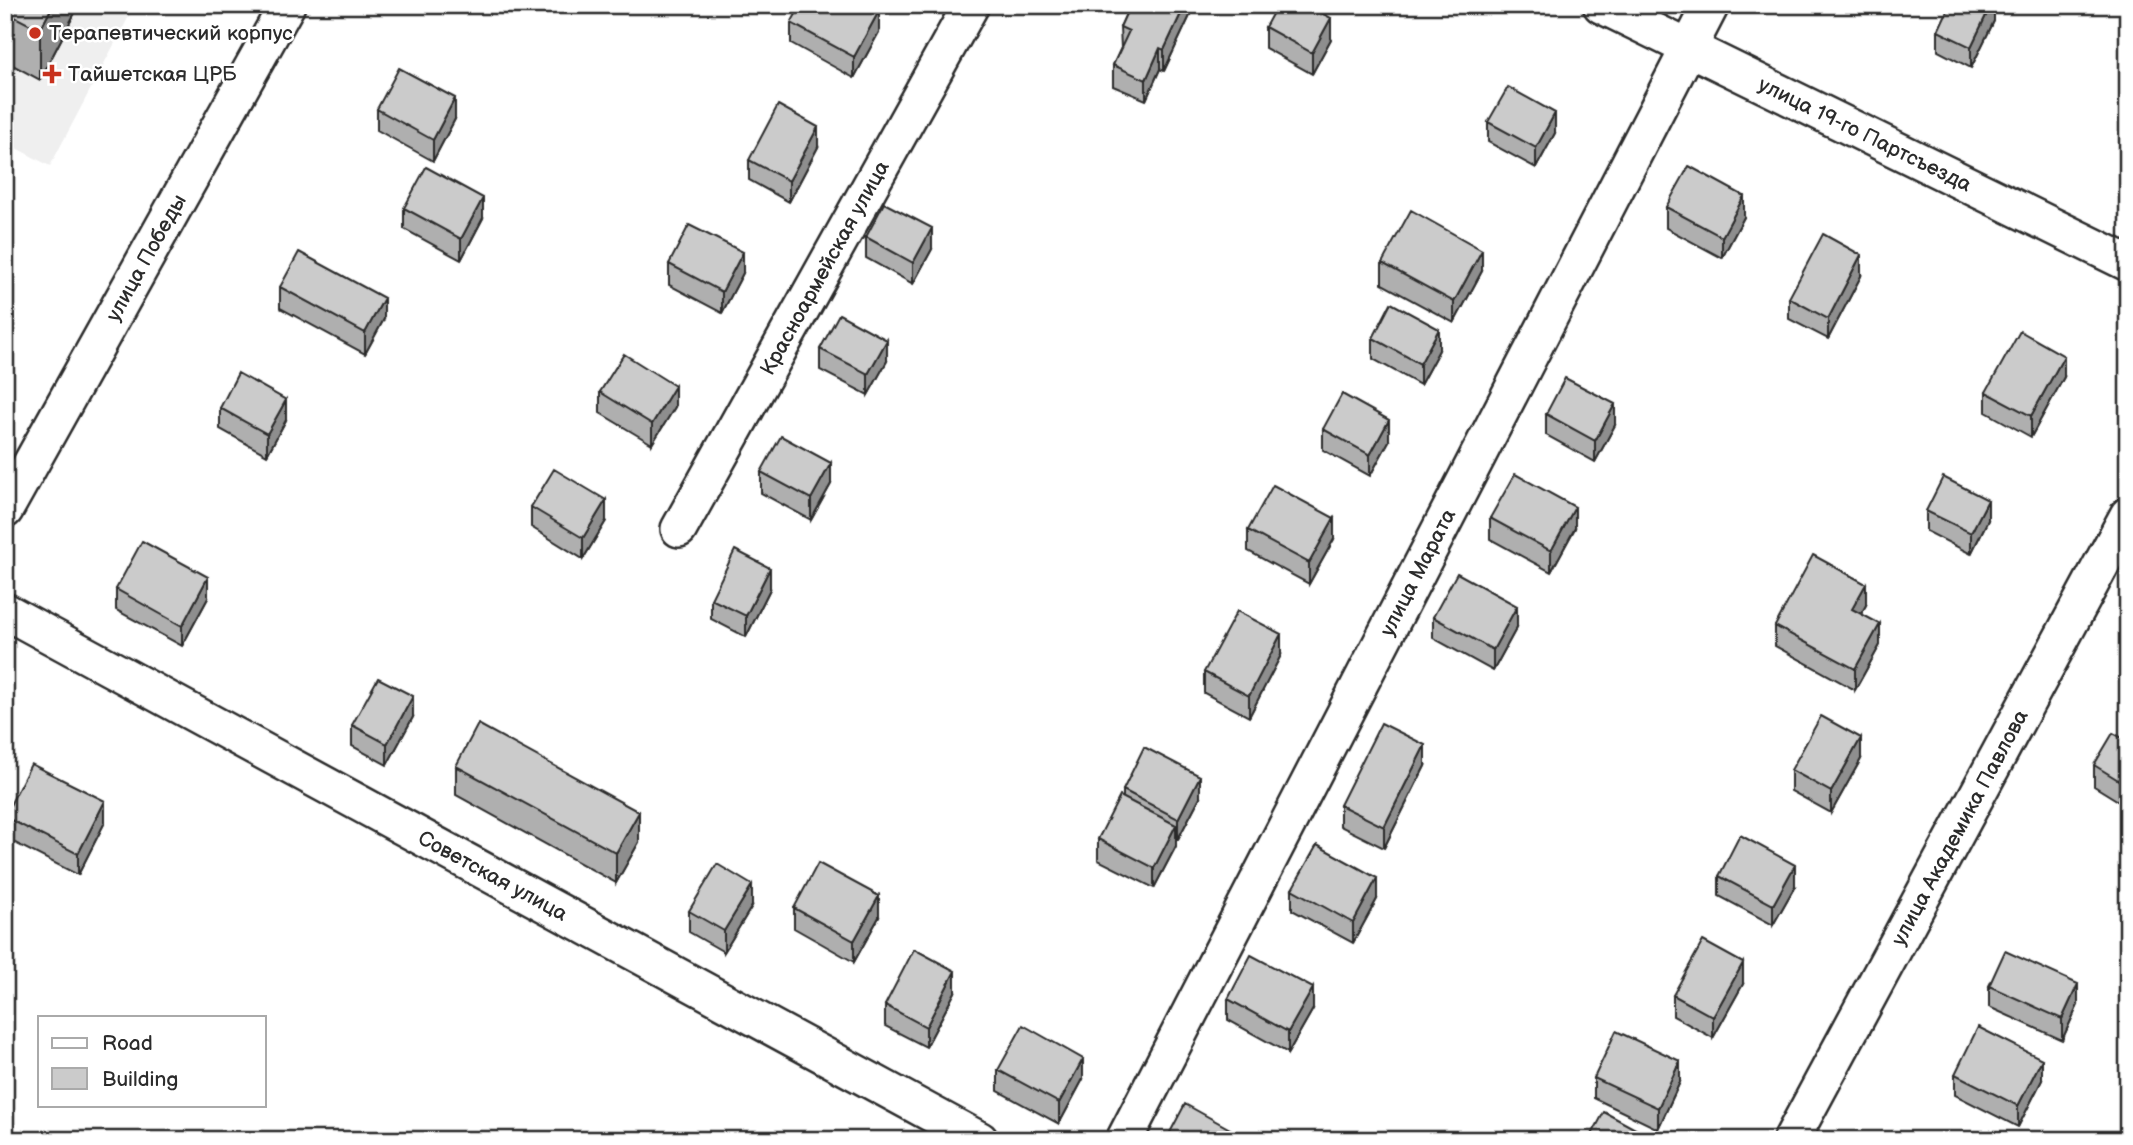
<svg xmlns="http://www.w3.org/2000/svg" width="2133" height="1145" font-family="'Balsamiq Sans',sans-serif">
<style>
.built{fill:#efefef}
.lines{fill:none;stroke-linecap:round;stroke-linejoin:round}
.minor-casing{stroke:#2b2b2b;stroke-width:40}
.minor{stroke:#fff;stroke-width:35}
.wall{fill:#afafaf;stroke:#2b2b2b;stroke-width:2}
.shaded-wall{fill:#8e8e8e;stroke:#2b2b2b;stroke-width:2}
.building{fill:#cbcbcb;stroke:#2b2b2b;stroke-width:2}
.poi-dot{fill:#c8321e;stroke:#fff;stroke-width:2.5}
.labels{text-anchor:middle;stroke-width:5;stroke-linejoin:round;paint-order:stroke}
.poi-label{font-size:21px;fill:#2b2b2b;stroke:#fff;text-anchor:start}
.street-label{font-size:21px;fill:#2b2b2b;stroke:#fff}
</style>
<rect width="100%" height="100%" fill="#fff"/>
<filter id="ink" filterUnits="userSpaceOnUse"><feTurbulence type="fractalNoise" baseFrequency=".0143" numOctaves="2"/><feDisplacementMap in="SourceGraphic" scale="14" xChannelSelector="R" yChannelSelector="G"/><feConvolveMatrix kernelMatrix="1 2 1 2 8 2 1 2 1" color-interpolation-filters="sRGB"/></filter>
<g filter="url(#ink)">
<!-- built -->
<path class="built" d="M5 5H135L50 166 5 142Z"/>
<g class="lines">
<defs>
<g id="minor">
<path id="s1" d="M1601 5 2128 263"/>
<path id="s2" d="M5 510 287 5"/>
<path id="s3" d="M679 529 971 5"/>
<path id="s4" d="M5 611 980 1140"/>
<path id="s5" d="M1124 1140 1711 5"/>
<path id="s6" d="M1791 1140 2128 515"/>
</g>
</defs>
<!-- minor casing -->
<use href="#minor" class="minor-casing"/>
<!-- minor -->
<use href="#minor" class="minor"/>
</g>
<!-- wall -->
<path class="wall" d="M5 5H79L40 80 5 61Z
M482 5H500L496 13Z
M1130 5H1195L1164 71 1160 69 1146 100 1113 86V65L1121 48 1120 27Z
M1994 5V21L1971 68 1938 51V31Z
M791 23 879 32 854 78 791 43Z
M1265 27 1331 39 1312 74 1265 48Z
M377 109 455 119 433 161 377 130Z
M1488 122 1555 133 1536 168 1488 142Z
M818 147 789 202 749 180V160Z
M1666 207 1744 217 1722 258 1666 228Z
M404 208 483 218 461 260 404 229Z
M866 237 932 249 913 284 866 258Z
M1382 263 1482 271 1454 323 1382 284Z
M669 264 743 273 722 313 669 285Z
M1861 276 1828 339 1789 319V298Z
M280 287 384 319 365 354 280 308Z
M1373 338 1439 350 1420 385 1373 359Z
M820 349 887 361 868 395 820 370Z
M2064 377 2031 437 1986 412V392Z
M600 392 675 407 652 444 600 413Z
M220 408 286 420 267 455 220 429Z
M1546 414 1615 425 1595 462 1546 435Z
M1323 429 1389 441 1370 476 1323 450Z
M761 472 831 484 811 520 761 493Z
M531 507 606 521 583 559 531 527Z
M1926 511 1988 520 1971 554 1926 531Z
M1490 518 1575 528 1551 572 1490 539Z
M1248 530 1334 539 1309 584 1248 551Z
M116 589 208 598 182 646 116 610Z
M770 589 746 637 711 619V599Z
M1866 605 1861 614 1880 645 1855 690 1775 646V626Z
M1433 617 1517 627 1493 671 1433 638Z
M1281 655 1249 717 1204 693V672Z
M413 717 387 765 352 746V725Z
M2128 741V807L2094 786V765Z
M1861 759 1831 813 1791 791V770Z
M456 766 639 842 616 883 456 795Z
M1425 766 1384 848 1340 826V805Z
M1123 790 1200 797 1178 839 1176 838V846L1154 888 1098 860V839L1123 798Z
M5 815 105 822 78 875 5 838Z
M1719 876 1795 886 1773 925 1719 896Z
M1292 889 1377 899 1353 943 1292 910Z
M752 906 724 952 689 932V911Z
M794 908 879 917 854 962 794 928Z
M1743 984 1713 1038 1673 1016V995Z
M1989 986 2078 1005 2062 1040 1989 1007Z
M955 992 926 1047 885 1026V1005Z
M1228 999 1313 1009 1288 1053 1228 1020Z
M998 1070 1083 1079 1059 1124 998 1091Z
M1955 1074 2042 1080 2018 1127 1955 1095Z
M1594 1078 1680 1082 1658 1129 1594 1098Z"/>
<!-- shaded-wall -->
<path class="shaded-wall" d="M53 5H79L40 80V30Z
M1185 5H1195L1164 71V50Z
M1991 5H1994V21L1971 68V47Z
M879 11V32L854 78V57Z
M1331 18V39L1312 74V53Z
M1160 48V69L1146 100V80Z
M455 98V119L433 161V140Z
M1555 113V133L1536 168V148Z
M818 127V147L789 202V181Z
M1744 196V217L1722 258V237Z
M483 198V218L461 260V239Z
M932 228V249L913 284V263Z
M1482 250V271L1454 323V302Z
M743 252V273L722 313V292Z
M1861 255V276L1828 339V319Z
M384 298V319L365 354V333Z
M1439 329V350L1420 385V364Z
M887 340V361L868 395V374Z
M2064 356V377L2031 437V416Z
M675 386V407L652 444V424Z
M286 400V420L267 455V434Z
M1615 404V425L1595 462V441Z
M1389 420V441L1370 476V455Z
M831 463V484L811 520V499Z
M606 500V521L583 559V538Z
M1988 500V520L1971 554V533Z
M1575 507V528L1551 572V551Z
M1334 518V539L1309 584V563Z
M770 568V589L746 637V616Z
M208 577V598L182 646V626Z
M1866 584V605L1852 630V609Z
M1517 606V627L1493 671V650Z
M1880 624V645L1855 690V669Z
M1281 634V655L1249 717V696Z
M413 696V717L387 765V744Z
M1861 738V759L1831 813V792Z
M1425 745V766L1384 848V827Z
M1200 776V797L1178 839V819Z
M105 801V822L78 875V854Z
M639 812V842L616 883V853Z
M1176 825V846L1154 888V868Z
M1795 865V886L1773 925V905Z
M1377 878V899L1353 943V923Z
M752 885V906L724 952V931Z
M879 896V917L854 962V941Z
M1743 963V984L1713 1038V1017Z
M955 971V992L926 1047V1027Z
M2078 984V1005L2062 1040V1019Z
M1313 988V1009L1288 1053V1032Z
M1083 1059V1079L1059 1124V1103Z
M2042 1059V1080L2018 1127V1106Z
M1680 1061V1082L1658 1129V1108Z"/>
<!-- building -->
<path class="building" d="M5 5H53L40 30 5 12Z
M801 5H868L879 11 854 57 791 23Z
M1130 5H1185L1164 50 1160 48 1146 80 1113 65 1129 31 1120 27Z
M1277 5H1307L1331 18 1312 53 1265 27Z
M1950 5H1991L1971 47 1938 31Z
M399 68 455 98 433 140 377 109Z
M1508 87 1555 113 1536 148 1488 122Z
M778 105 818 127 789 181 749 160Z
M1689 166 1744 196 1722 237 1666 207Z
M426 167 483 198 461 239 404 208Z
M884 203 932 228 913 263 866 237Z
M1411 210 1482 250 1454 302 1382 263Z
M689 225 743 252 722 292 669 264Z
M1823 234 1861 255 1828 319 1789 298Z
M299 252 384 298 365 333 280 287Z
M1391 303 1439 329 1420 364 1373 338Z
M839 314 887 340 868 374 820 349Z
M2020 331 2064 356 2031 416 1986 392Z
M624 354 675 386 652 424 600 392Z
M238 373 286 400 267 434 220 408Z
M1565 378 1615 404 1595 441 1546 414Z
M1342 394 1389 420 1370 455 1323 429Z
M781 436 831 463 811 499 761 472Z
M554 469 606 500 583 538 531 507Z
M1515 474 1575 507 1551 551 1490 518Z
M1943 477 1988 500 1971 533 1926 511Z
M1273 485 1334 518 1309 563 1248 530Z
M142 541 208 577 182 626 116 589Z
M735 550 770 568 746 616 711 599Z
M1813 555 1866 584 1852 609 1880 624 1855 669 1775 626Z
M1457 573 1517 606 1493 650 1433 617Z
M1237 611 1281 634 1249 696 1204 672Z
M378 678 413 696 387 744 352 725Z
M1821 716 1861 738 1831 792 1791 770Z
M1381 723 1425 745 1384 827 1340 805Z
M478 724 639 812 616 853 456 766Z
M2113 733 2128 741V786L2094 765Z
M1144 747 1200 776 1178 819 1123 790Z
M31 764 105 801 78 854 5 817V815Z
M1120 796 1176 825 1154 868 1098 839Z
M1740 835 1795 865 1773 905 1719 876Z
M1317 845 1377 878 1353 923 1292 889Z
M818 863 879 896 854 941 794 908Z
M717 864 752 885 724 931 689 911Z
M1703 941 1743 963 1713 1017 1673 995Z
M914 949 955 971 926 1027 885 1005Z
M2005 951 2078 984 2062 1019 1989 986Z
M1251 955 1313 988 1288 1032 1228 999Z
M1023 1025 1083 1059 1059 1103 998 1070Z
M1978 1027 2042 1059 2018 1106 1955 1074Z
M1616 1031 1680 1061 1658 1108 1594 1078Z
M1185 1104 1246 1138 1245 1140H1166Z
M1604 1112 1652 1138 1651 1140H1589Z
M458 1134 468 1140H455Z"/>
</g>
<!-- markers -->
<g class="poi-dot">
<circle cx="35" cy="33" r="7"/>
<path d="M48.5 63.5h7v7h7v7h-7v7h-7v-7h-7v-7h7z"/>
</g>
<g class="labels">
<!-- poi labels -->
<g class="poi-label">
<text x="49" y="40">Терапевтический корпус</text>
<text x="68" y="81">Тайшетская ЦРБ</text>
</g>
<!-- street labels -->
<g class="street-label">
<text dy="7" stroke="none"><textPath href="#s1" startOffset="294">улица 19-го Партсъезда</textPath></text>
<text dy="7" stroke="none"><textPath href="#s2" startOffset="289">улица Победы</textPath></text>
<text dy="7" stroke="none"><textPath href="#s3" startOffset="299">Красноармейская улица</textPath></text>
<text dy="7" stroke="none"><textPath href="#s5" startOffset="639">улица Марата</textPath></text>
<text dy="7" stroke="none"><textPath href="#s6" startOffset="355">улица Академика Павлова</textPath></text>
<text dy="7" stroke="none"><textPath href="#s4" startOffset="555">Советская улица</textPath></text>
</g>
</g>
<!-- margin -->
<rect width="2133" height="1145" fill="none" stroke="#fff" stroke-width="28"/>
<rect x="14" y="14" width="2105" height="1117" fill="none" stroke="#2b2b2b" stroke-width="2.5" filter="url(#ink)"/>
<!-- legend -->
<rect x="38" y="1016" width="228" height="91" fill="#ffffff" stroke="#aaaaaa" stroke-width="2"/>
<rect x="52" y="1038" width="35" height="10" fill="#ffffff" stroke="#aaaaaa" stroke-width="2"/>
<text x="102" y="1050" font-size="21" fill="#2b2b2b">Road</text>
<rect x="52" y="1068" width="35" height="21" fill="#cbcbcb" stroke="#aaaaaa" stroke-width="2"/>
<text x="102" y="1086" font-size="21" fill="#2b2b2b">Building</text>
</svg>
